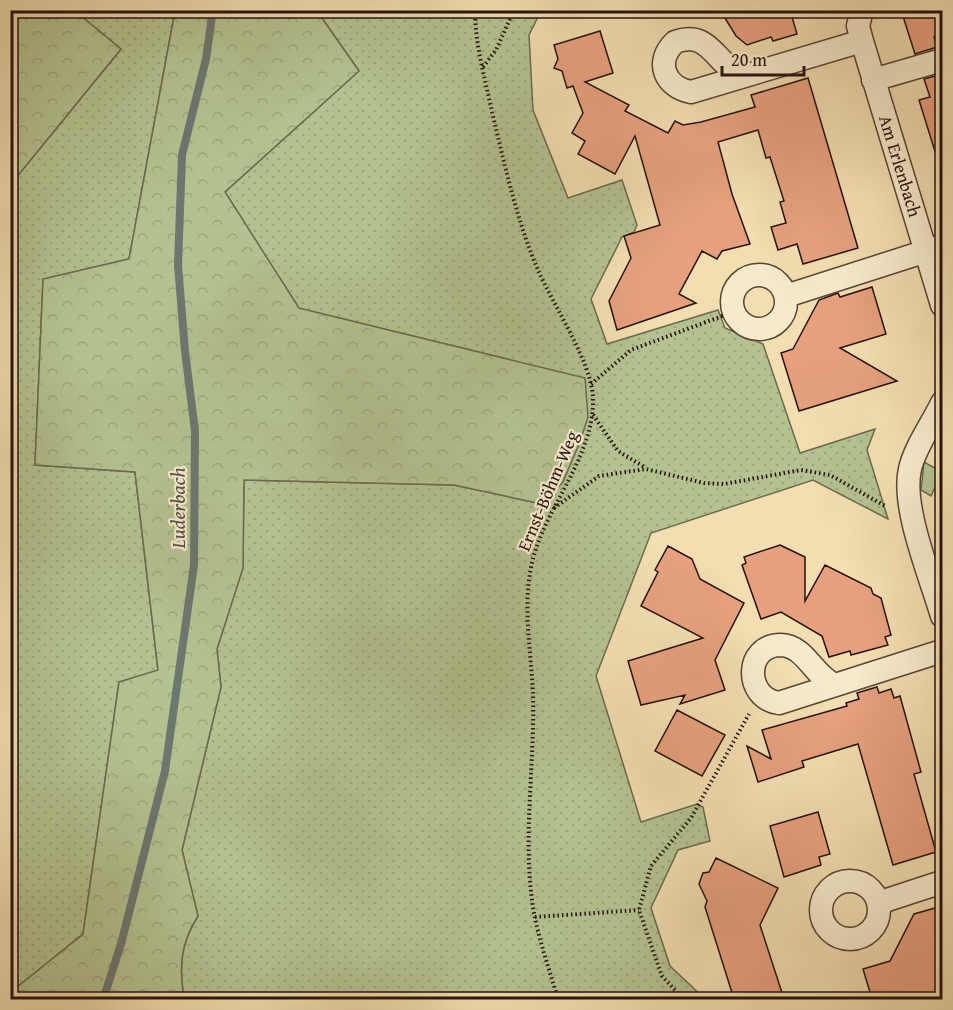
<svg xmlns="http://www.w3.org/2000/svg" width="953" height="1010" font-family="'Gentium Book Plus',serif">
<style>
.grass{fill:url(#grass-dots);stroke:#6c6a4e;stroke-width:1.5}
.forest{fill:url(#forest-crowns);stroke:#6c6a4e;stroke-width:1.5}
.garden{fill:#b4c291;stroke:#6c6a4e;stroke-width:1.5}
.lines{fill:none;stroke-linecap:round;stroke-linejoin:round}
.stream{stroke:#6c7770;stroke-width:8}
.building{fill:#e6a07e;stroke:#25120c;stroke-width:1.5}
.street-casing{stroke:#584535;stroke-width:25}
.path{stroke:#25120c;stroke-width:4;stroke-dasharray:1.5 3;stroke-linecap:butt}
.street{stroke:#f7eacc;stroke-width:22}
.labels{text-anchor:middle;stroke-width:4.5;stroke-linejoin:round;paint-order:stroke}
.street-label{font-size:18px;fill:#25120c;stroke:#f7eacc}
.water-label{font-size:20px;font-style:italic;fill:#4f4d46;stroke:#f7eacc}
</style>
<defs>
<pattern id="grass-dots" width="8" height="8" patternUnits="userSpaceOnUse" patternTransform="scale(1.5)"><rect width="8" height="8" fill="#b4c291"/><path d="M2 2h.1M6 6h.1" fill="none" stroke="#9ba67c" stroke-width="1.8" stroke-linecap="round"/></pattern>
<pattern id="forest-crowns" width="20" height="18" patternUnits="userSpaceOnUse" patternTransform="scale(1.5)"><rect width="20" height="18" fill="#b4c291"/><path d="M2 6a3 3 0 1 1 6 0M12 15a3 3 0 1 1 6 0" fill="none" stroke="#9ba67c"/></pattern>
</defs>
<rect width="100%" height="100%" fill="#f2deb1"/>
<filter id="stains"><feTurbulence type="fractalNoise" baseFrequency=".00333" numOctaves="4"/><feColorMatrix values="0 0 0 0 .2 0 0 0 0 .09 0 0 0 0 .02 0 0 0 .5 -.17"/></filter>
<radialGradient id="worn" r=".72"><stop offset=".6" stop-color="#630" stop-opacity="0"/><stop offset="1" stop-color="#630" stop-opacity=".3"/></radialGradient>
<!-- grass -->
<path class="grass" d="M75 11H175L129 259 43 279 35 465 135 472 158 671 119 682 83 934 11 992V184L121 49Z
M317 11H541L529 35 533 110 568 198 622 180 637 225 634 232 622 237 591 299 607 344 718 310 725 328 763 344 800 453 875 429 867 450 888 519 813 480 651 533 596 676 641 822 697 804 703 807 710 841 678 850 651 908 670 966 705 999H184C179 967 180 944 198 916L182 850 221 687 217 649 243 568 244 480 454 485 542 504 584 378 299 309 225 192 359 71Z"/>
<!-- forest -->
<path class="forest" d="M11 10 75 11 121 49 11 184Z
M175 11H317L359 71 225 192 299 308 585 378 588 417 579 444 563 482 542 504 454 485 244 480 243 568 217 649 221 687 182 850 198 916C180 944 179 967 184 999H11V992L83 934 119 682 158 670 135 472 35 465 43 279 129 259Z"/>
<!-- garden -->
<path class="garden" d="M924 462 942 472 931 496 921 490Z"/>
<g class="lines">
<!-- stream -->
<path class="stream" d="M103 1000 121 944 165 771 194 565 195 431 185 351 178 265 182 155 206 59 213 10"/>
</g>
<!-- building -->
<path class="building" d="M720 10H790L797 34 773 41 771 37 747 45 736 36Z
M901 10H942V34L934 37 937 47 915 54Z
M600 31 613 73 585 82 629 105 625 111 668 133 675 121 683 125 701 122 755 107 751 95 808 78 858 248 803 264 797 244 778 250 771 227 786 223 780 202 784 201 770 157 766 158 758 130 718 142 732 194 750 244 722 251 717 259 702 251 679 294 696 303 617 330 609 301 631 258 624 236 660 225 635 136 615 174 578 154 585 141 572 133 583 113 573 86 567 88 562 71 554 68 558 59 554 45Z
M942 74V158H937L919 100 930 97 924 79Z
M872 287 886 334 840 348 897 381 799 411 781 353 793 349 819 300 838 293 840 297Z
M780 545 805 557V601L825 565 871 588 873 594 881 598 891 635 885 637 888 645 851 655 850 651 829 657 822 636 781 612 761 619 742 565 746 563 744 557Z
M668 546 692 559 700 579 744 603 715 660 725 690 680 704 685 695 641 705 628 661 703 638 641 606 658 572 655 570Z
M877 687 879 693 891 689 894 698 900 696 921 772 914 774 936 852 893 865 858 744 802 761 804 767 758 782 747 746 771 759 762 730 847 706 846 703 859 699 857 693Z
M677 710 725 735 702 776 655 751Z
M818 812 830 854 819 857 821 865 784 877 770 826Z
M716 858 778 888 760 925 784 999H734L705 907 707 901 699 884 703 873 709 872Z
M942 906V999H872L863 969 890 961 914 914Z"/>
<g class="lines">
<defs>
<path id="street" d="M862 10 858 26 862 41 942 305
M744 76C714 65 711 29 675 42 654 62 665 87 691 92L862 41
M873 80 942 60
M732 302a27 27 0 1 1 54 0a27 27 0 1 1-54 0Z
M786 296 942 246
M942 403C932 424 915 447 910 469 901 507 931 578 942 616
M835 685C813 676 806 646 781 645 744 645 744 698 779 703L942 651
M821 910a29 29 0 1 1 58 0a29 29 0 1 1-58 0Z
M878 903 942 882"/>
</defs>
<!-- street casing -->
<use href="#street" class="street-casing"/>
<!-- path -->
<path class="path" d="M475 10C475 45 485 78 492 112 505 165 516 219 538 270 553 305 591 361 593 397 595 454 549 503 534 555 521 600 531 649 533 694 535 762 523 832 532 900 536 933 549 967 558 1000
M483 67 496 50 514 10
M591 384 631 350 733 312
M593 415 618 451 646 468
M554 508 599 476 646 469 704 483 724 484 801 470 830 475 887 507
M535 917 639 910
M684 1000 662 976 639 910 651 866 691 818 749 714"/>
<!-- street -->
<use href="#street" class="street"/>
</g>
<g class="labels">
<!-- street labels -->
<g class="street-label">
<text transform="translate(900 166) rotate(73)" y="6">Am Erlenbach</text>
<text transform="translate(548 491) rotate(-67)" y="6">Ernst-Böhm-Weg</text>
</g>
<!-- water labels -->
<g class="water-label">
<text transform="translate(178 508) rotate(-90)" y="7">Luderbach</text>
</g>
</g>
<!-- margin -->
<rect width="953" height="1010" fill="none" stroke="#f2deb1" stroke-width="36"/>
<rect x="12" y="12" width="929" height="986" fill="none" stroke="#25120c" stroke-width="3"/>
<rect x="18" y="18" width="917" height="974" fill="none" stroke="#25120c" stroke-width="1.5"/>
<!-- scale -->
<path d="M722 66v9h82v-9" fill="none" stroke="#25120c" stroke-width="3"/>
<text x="731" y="66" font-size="18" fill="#25120c" stroke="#f7eacc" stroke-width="4.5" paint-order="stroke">20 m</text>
<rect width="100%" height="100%" filter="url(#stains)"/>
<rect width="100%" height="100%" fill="url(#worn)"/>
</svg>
